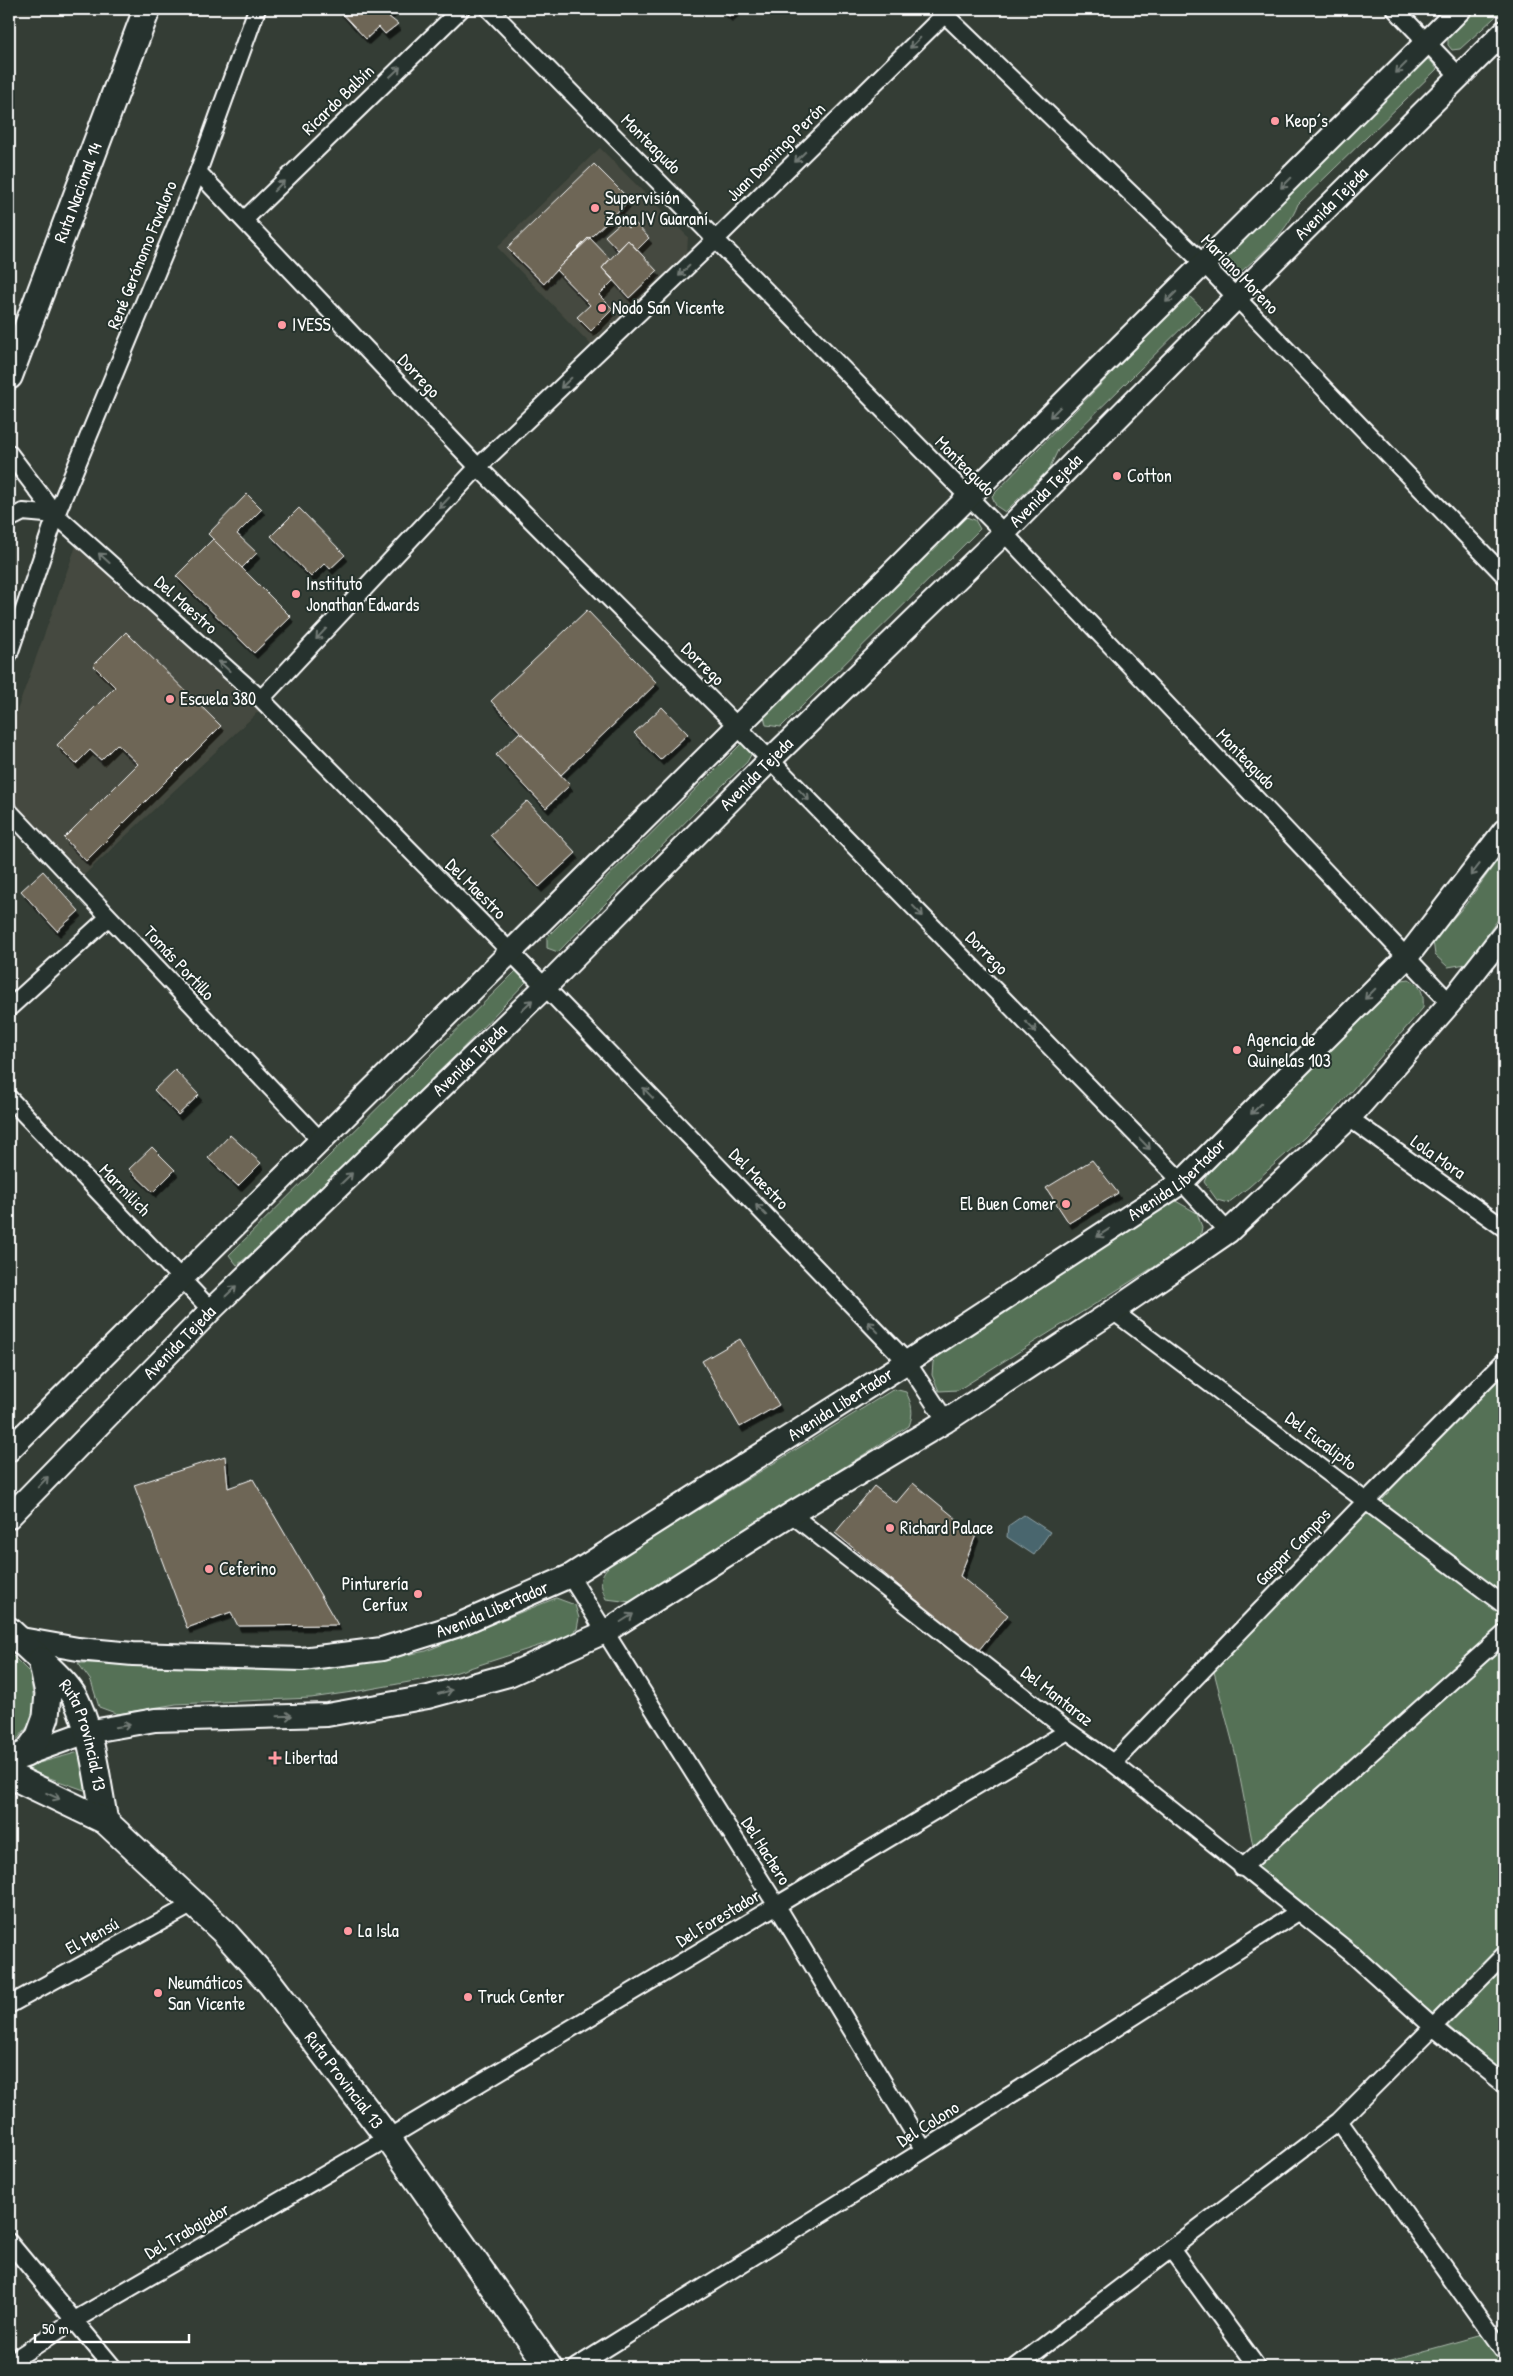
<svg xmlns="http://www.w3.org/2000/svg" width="1513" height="2376" font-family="'Patrick Hand',sans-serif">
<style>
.built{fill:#45493f}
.green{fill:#557157;stroke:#aab8ab}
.water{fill:#48666e;stroke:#91a3a8}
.building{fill:#6e6656;stroke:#fff;filter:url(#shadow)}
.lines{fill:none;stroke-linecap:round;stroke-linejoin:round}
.minor-casing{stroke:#fff;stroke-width:20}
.secondary-casing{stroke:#fff;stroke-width:26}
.primary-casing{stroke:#fff;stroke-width:29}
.trunk-casing{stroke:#fff;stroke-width:30}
.minor{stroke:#26332d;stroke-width:16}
.secondary{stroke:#26332d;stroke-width:22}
.primary{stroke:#26332d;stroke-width:25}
.trunk{stroke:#26332d;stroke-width:26}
.oneway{stroke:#727a76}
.poi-dot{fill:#ff9aa2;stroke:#26332d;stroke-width:2}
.labels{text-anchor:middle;stroke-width:4;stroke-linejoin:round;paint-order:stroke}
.street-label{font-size:18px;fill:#fff;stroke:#26332d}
.poi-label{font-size:18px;fill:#fff;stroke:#26332d;text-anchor:start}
</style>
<defs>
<filter id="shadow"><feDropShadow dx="3" dy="5.5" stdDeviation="0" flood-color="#0009"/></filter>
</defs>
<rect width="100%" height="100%" fill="#343d35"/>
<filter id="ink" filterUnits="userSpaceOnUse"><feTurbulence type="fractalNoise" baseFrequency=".02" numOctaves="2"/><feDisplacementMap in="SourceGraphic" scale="10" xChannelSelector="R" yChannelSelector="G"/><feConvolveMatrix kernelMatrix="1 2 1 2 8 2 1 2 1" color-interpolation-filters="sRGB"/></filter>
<g filter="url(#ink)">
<!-- built -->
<path class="built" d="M600 148 688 237 687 254 593 347 497 247Z
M76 546 259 711 83 876 9 801V733Z"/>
<!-- green -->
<path class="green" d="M1474 9H1504L1460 49 1452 50 1448 45V35Z
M1423 57 1431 61 1437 69 1298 204C1287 234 1257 257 1234 278L1225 272 1220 261Z
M1188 295 1202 308 1058 450 1049 469 1005 512 996 506 992 496Z
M966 517 975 520 980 529 781 727 766 725 764 716Z
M741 744 749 745 753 751 747 762 702 805 558 952 547 948V937Z
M1504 851V911L1466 964 1448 967 1435 955 1433 941 1466 904Z
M516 971 526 982 460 1051 262 1245 237 1265 229 1255Z
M1409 979C1422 986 1424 994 1423 1008L1333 1112 1249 1187 1228 1203 1217 1200 1204 1182 1209 1170 1233 1150 1364 1009 1396 981Z
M1174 1200 1197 1213 1202 1227 1200 1238 958 1390 939 1391 932 1375 933 1362 940 1355Z
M1504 1374V2076L1446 2024 1258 1872 1235 1752 1213 1668Z
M894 1389 906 1392C912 1404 914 1413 909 1426L631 1602 606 1599C599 1583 599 1575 612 1563Z
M556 1598 575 1605 579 1618 577 1629 566 1637 448 1675 359 1691 311 1698 176 1704 118 1714 99 1707 91 1681 78 1663 354 1665 426 1651Z
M9 1652 30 1673 34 1702 32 1721 16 1741 9 1742Z
M79 1752 90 1792 21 1768Z
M1504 2329V2367H1384V2362Z"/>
<!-- water -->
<path class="water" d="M1024 1515 1050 1532 1034 1555 1007 1537 1008 1526Z"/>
<!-- building -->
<path class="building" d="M338 9H395L388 16 398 24 385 34 379 27 366 39Z
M721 9H738L729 16Z
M594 164 630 200 556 270 544 284 507 248Z
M622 221 628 228 634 222 649 238 637 250 628 240 618 250 605 236Z
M589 237 610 259 602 268 614 280 599 295 613 309 591 331 577 317 590 305 556 270Z
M628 240 657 271 629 298 602 268Z
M247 494 262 509 237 534 257 553 242 568 208 534Z
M299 508 345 555 330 569 325 563 311 577 271 536Z
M213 539 291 617 254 653 176 576Z
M587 610 657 683 561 775 491 701Z
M126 632 221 726 86 861 64 838 138 764 117 744 101 760 90 750 76 764 57 745 115 687 93 665Z
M662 707 688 734 660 760 634 733Z
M520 732 570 785 546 808 496 755Z
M527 801 576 853 539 887 490 835Z
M43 871 79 911 57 931 21 891Z
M175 1070 199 1095 178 1115 154 1090Z
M230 1135 261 1163 238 1186 208 1158Z
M152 1147 175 1170 153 1192 129 1169Z
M1092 1160 1118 1193 1069 1223 1046 1188Z
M740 1339 779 1405 740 1427 702 1361Z
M225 1456 228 1488 253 1479 338 1625 238 1626 231 1612 187 1628 134 1485Z
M913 1483 976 1535 960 1576 1008 1615 978 1651 835 1533 874 1486 896 1503Z"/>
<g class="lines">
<defs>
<path id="minor" d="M489 9 1004 533 1450 1003
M939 9 1204 264 1504 575
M1395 9 1459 76
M198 172 478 467 738 727 1182 1182 1228 1232
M244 220 461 9
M9 453 56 515 261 699 545 987 907 1362 946 1421
M9 519 23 512 56 515
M9 654 56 515 198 172 257 9
M261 699 478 467 716 239 950 9
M9 811 321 1141
M9 1008 109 917
M9 1098 211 1310
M1349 1118 1504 1228
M1113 1311 1504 1605
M791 1514 1068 1731 1113 1763 1352 1954 1433 2027 1339 2121 1016 2367
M570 1576 777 1906 924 2150
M1113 1763 1367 1500 1504 1361
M1242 1868 1504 1634
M1504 1955 1433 2027 1504 2084
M9 2005 195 1903
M1339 2121 1504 2352
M9 2242 113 2367
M1171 2249 1257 2367
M9 2363 73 2321 388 2138 1068 1731
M576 2367 924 2150 1298 1912"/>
<g id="secondary">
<path d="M9 1450 1460 9"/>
<path id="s1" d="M9 1517 211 1310 545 987 770 760 1004 533 1236 298 1504 32"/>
<path id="s2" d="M21 1639 78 1649 133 1654 302 1659 382 1649 456 1626 570 1576 907 1362 1182 1182 1407 957 1504 831"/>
<path d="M26 1754 87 1732 155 1720 327 1715 428 1697 509 1675 605 1632 791 1514 946 1421 1113 1311 1228 1232 1349 1118 1450 1003 1504 934"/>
</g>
<g id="primary">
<path d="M9 1630 41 1660 48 1693 46 1717 39 1736 26 1754 9 1760"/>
<path id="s3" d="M41 1660C54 1673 71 1687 78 1704 93 1738 98 1785 105 1821"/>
<path id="s4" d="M9 1775 105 1821 223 1931 270 1983 388 2138 549 2367"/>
</g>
<g id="trunk">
<path id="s5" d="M9 376 147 9"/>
</g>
</defs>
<!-- minor casing -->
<use href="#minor" class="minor-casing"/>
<!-- secondary casing -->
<use href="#secondary" class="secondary-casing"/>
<!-- primary casing -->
<use href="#primary" class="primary-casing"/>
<!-- trunk casing -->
<use href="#trunk" class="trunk-casing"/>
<!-- minor -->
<use href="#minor" class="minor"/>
<!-- secondary -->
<use href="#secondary" class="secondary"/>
<!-- primary -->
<use href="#primary" class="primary"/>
<!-- trunk -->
<use href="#trunk" class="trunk"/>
</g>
<!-- one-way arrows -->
<defs><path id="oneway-shaft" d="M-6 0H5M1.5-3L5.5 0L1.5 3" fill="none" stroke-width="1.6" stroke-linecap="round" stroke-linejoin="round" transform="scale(1.25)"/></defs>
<g class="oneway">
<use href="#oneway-shaft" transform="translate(915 43) rotate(135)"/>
<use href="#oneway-shaft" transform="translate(1401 68) rotate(135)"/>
<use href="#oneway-shaft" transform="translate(395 72) rotate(-44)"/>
<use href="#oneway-shaft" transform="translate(800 157) rotate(135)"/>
<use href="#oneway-shaft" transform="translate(1286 183) rotate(135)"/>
<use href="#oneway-shaft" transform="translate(279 186) rotate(-45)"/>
<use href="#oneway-shaft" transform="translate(684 271) rotate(136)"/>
<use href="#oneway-shaft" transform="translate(1171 297) rotate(135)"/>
<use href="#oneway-shaft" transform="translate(566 383) rotate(136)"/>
<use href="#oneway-shaft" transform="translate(1055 412) rotate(135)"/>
<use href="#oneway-shaft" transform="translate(444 503) rotate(133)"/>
<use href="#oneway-shaft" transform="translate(104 558) rotate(-138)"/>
<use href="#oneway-shaft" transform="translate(321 634) rotate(133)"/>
<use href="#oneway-shaft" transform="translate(224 666) rotate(-138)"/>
<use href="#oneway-shaft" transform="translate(804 795) rotate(46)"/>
<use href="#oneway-shaft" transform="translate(1475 870) rotate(128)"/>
<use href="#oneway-shaft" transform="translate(918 911) rotate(46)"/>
<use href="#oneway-shaft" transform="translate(1370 994) rotate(135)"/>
<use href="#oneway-shaft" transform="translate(527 1005) rotate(-44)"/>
<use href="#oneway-shaft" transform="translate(1031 1027) rotate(46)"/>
<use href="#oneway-shaft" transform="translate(648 1093) rotate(-134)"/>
<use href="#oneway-shaft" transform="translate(1256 1109) rotate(135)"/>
<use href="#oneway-shaft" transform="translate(1145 1144) rotate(46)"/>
<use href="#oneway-shaft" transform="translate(347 1178) rotate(-44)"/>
<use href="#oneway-shaft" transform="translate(761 1210) rotate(-134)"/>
<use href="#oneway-shaft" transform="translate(1103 1233) rotate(147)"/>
<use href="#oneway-shaft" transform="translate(231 1291) rotate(-44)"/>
<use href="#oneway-shaft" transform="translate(873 1327) rotate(-134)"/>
<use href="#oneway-shaft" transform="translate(43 1482) rotate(-46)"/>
<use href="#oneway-shaft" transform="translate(627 1618) rotate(-32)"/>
<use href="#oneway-shaft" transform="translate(445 1692) rotate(-15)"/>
<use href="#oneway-shaft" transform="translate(285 1716) rotate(-2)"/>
<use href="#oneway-shaft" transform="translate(123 1726) rotate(-10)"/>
<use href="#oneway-shaft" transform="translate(53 1796) rotate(25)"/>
</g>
</g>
<!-- markers -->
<g class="poi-dot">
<circle cx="1275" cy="121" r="5"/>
<circle cx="595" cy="208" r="5"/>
<circle cx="602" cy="308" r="5"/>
<circle cx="282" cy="325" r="5"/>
<circle cx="1117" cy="476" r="5"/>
<circle cx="296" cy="594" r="5"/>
<circle cx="170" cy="699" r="5"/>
<circle cx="1237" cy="1050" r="5"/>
<circle cx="1066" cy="1204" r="5"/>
<circle cx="890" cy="1528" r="5"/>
<circle cx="209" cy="1569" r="5"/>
<circle cx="418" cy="1594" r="5"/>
<path d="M272.5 1750.5h5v5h5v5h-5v5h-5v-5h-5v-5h5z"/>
<circle cx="348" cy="1931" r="5"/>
<circle cx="158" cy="1993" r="5"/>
<circle cx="468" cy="1997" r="5"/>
</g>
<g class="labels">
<!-- street labels -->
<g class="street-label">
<text transform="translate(338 100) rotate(-44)" y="6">Ricardo Balbín</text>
<text transform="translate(651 144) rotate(45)" y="6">Monteagudo</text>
<text transform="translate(776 152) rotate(-45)" y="6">Juan Domingo Perón</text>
<text dy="6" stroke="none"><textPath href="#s5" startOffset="196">Ruta Nacional 14</textPath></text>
<text dy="6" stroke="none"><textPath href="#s1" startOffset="1864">Avenida Tejeda</textPath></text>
<text transform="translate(142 255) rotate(-68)" y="6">René Gerónomo Favaloro</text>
<text transform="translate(1240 274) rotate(46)" y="6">Mariano Moreno</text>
<text transform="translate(419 376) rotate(47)" y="6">Dorrego</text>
<text transform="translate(965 466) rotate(45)" y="6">Monteagudo</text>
<text dy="6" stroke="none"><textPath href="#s1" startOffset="1459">Avenida Tejeda</textPath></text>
<text transform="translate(186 605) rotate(42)" y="6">Del Maestro</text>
<text transform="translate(703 664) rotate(45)" y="6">Dorrego</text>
<text transform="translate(1246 759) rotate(46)" y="6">Monteagudo</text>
<text dy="6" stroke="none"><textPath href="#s1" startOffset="1054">Avenida Tejeda</textPath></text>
<text transform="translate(476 889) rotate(45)" y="6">Del Maestro</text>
<text transform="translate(987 953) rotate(46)" y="6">Dorrego</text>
<text transform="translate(179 963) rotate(47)" y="6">Tomás Portillo</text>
<text dy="6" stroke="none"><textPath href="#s1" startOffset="649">Avenida Tejeda</textPath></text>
<text transform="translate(1438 1157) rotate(35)" y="6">Lola Mora</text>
<text dy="6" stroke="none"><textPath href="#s2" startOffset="1290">Avenida Libertador</textPath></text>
<text transform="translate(759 1179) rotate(46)" y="6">Del Maestro</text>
<text transform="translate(125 1190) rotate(46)" y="6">Marmilich</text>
<text dy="6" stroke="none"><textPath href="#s1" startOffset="244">Avenida Tejeda</textPath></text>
<text dy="6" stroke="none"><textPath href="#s2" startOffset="885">Avenida Libertador</textPath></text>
<text transform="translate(1321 1441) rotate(37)" y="6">Del Eucalipto</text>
<text transform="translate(1293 1547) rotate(-46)" y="6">Gaspar Campos</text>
<text dy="6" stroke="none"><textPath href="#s2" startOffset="480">Avenida Libertador</textPath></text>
<text transform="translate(1057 1696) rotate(38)" y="6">Del Mantaraz</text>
<text dy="6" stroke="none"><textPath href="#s3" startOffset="89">Ruta Provincial 13</textPath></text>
<text transform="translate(766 1851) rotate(58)" y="6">Del Hachero</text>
<text transform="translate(718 1918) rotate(-31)" y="6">Del Forestador</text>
<text transform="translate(92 1936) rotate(-29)" y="6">El Mensú</text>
<text dy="6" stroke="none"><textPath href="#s4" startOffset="460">Ruta Provincial 13</textPath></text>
<text transform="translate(928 2124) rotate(-32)" y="6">Del Colono</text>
<text transform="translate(187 2231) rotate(-30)" y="6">Del Trabajador</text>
</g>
<!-- poi labels -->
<g class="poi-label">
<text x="1285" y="127">Keop´s</text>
<text x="605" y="204">Supervisión<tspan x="605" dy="21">Zona IV Guaraní</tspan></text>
<text x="612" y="314">Nodo San Vicente</text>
<text x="292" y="331">IVESS</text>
<text x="1127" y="482">Cotton</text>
<text x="306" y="590">Instituto<tspan x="306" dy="21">Jonathan Edwards</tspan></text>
<text x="180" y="705">Escuela 380</text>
<text x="1247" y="1046">Agencia de<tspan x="1247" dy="21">Quinelas 103</tspan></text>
<text x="1056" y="1210" text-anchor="end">El Buen Comer</text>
<text x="900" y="1534">Richard Palace</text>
<text x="219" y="1575">Ceferino</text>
<text x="408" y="1590" text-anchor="end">Pinturería<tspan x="408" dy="21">Cerfux</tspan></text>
<text x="285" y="1764">Libertad</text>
<text x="358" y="1937">La Isla</text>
<text x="168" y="1989">Neumáticos<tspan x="168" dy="21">San Vicente</tspan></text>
<text x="478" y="2003">Truck Center</text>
</g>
</g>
<!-- margin -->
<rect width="1513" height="2376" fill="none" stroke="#26332d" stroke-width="30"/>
<rect x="15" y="15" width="1483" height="2346" fill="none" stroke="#fff" stroke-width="2" filter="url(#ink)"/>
<!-- scale -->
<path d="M35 2334v8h154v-8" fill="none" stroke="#ffffff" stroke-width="2.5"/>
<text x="42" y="2334" font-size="15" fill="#ffffff" stroke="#26332d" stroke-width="4" paint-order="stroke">50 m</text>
</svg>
